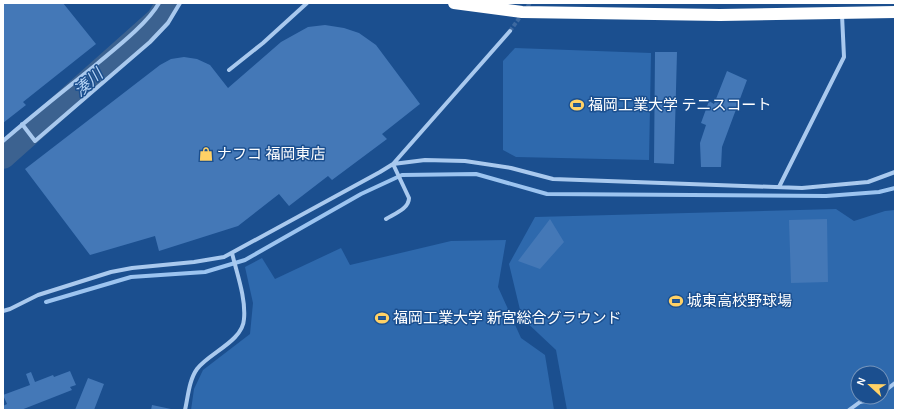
<svg xmlns="http://www.w3.org/2000/svg" width="898" height="413" font-family="Karla,'Noto Sans JP',sans-serif">
<style>
.green{fill:#2e69ad;fill-rule:evenodd}
.lines{fill:none;stroke-linecap:round;stroke-linejoin:round}
.stream{stroke:#9cc4f0;stroke-width:4}
.river{stroke:#3c6290;stroke-width:24}
.building{fill:#4478b7}
.street-tunnel{stroke:#3d69a0;stroke-width:4;stroke-dasharray:4 2;stroke-linecap:butt}
.street{stroke:#a9c9ee;stroke-width:4}
.highway{stroke:#fff;stroke-width:12}
.labels{text-anchor:middle;stroke-width:3;stroke-linejoin:round;paint-order:stroke}
.poi-label{font-size:15px;fill:#fff;stroke:#1b4f8f;text-anchor:start}
.water-label{font-size:16px;font-style:italic;fill:#b5d3f5;stroke:#1b4f8f}
</style>
<rect width="100%" height="100%" fill="#1b4f8f"/>
<!-- green -->
<path class="green" d="M515 48 651 53 649 160 516 157 503 150V61Z
M836 209 854 221 885 211 895 210V410H567L556 350 522 318 509 264 535 217ZM858 373H882V397H858Z
M506 240 498 287 521 338 545 355 554 410H191L194 389 203 370 250 334 253 303 245 267 262 258 275 279 341 248 350 265 451 241Z"/>
<g class="lines">
<!-- stream -->
<path class="stream" d="M46 302 131 277 205 272 245 260 361 194 402 175 476 174 547 194 826 196 879 192 895 188"/>
<!-- river -->
<path class="river" d="M3 157 158 19 168 3"/>
</g>
<!-- building -->
<path class="building" d="M3 3H63L96 44 23 102 26 105 3 123Z
M325 25 344 28 359 33 376 45 420 104 382 134 387 139 332 180 328 176 289 206 279 194 238 226 159 251 155 236 90 255 25 169 160 65 171 59 184 57 197 59 210 65 228 88 281 42 308 27Z
M655 52H677L674 164 654 163Z
M727 71 747 80 722 147 721 167H701L700 143 706 125 701 123 709 101 714 104Z
M550 219 564 242 540 269 518 261Z
M827 219 828 282 791 283 789 220Z
M70 371 76 385 70 387 72 390 21 410H4L3 406 7 404 3 395 30 385 26 374 31 372 35 382 53 375 54 377Z
M88 378 104 384 94 410H75Z
M152 405 171 409V410H151Z"/>
<g class="lines">
<!-- street-tunnel -->
<path class="street-tunnel" d="M510 31 530 3"/>
<!-- street -->
<path class="street" d="M229 70 263 43 307 3
M22 124 35 141 150 42 168 23 180 3
M3 141C34 114 66 89 98 63 116 48 148 23 159 3
M393 164 425 160 465 161 511 168 553 179 802 188 868 182 895 172
M779 187 844 57 842 15
M386 219C394 214 409 209 409 198L393 164
M3 311 10 309 38 295 111 272 132 268 194 262 224 257 380 172 393 164 510 31
M882 393 895 383
M185 410C188 397 189 380 197 369 209 353 243 341 244 319 246 298 237 274 232 253
M849 410 860 402 874 399 877 397"/>
<!-- highway -->
<path class="highway" d="M454 3 522 12 720 15 895 12"/>
</g>
<!-- icons -->
<defs>
<symbol id="stadium-bare" viewBox="-9 -9 18 18"><path d="M0-5a6.5 5 0 1 0 0 10a6.5 5 0 1 0 0-10ZM-3.5-1.8h7v3.6h-7Z" fill="#ffd166" stroke="#1b4f8f" stroke-width="2.5" paint-order="stroke"/></symbol>
<symbol id="shop-bare" viewBox="-9 -9 18 18"><path d="M-5-2.5h2.3a2.7 3.5 0 0 1 5.4 0H5L5.5 6h-11ZM-1.5-2.5h3a1.5 2.3 0 0 0-3 0Z" fill="#ffd166" stroke="#1b4f8f" stroke-width="2.5" paint-order="stroke"/></symbol>
</defs>
<g fill-rule="evenodd">
<use href="#stadium-bare" x="567" y="95" width="20" height="20"/>
<use href="#shop-bare" x="196" y="144" width="20" height="20"/>
<use href="#stadium-bare" x="666" y="291" width="20" height="20"/>
<use href="#stadium-bare" x="372" y="308" width="20" height="20"/>
</g>
<g class="labels">
<!-- poi labels -->
<g class="poi-label">
<text x="588" y="110">福岡工業大学 テニスコート</text>
<text x="217" y="159">ナフコ 福岡東店</text>
<text x="687" y="306">城東高校野球場</text>
<text x="393" y="323">福岡工業大学 新宮総合グラウンド</text>
</g>
<!-- water labels -->
<g class="water-label">
<text transform="translate(88 82) rotate(-42)" y="6">湊川</text>
</g>
</g>
<!-- border -->
<rect width="898" height="413" fill="none" stroke="#ffffff" stroke-width="8"/>
<!-- north arrow -->
<g transform="translate(870 385) rotate(292)"><circle r="19" fill="#1b4f8f" stroke="#7695bc"/>
<path d="M0-3L7 15L0 10L-7 15Z" fill="#ffd166"/>
<text y="-6" font-size="11" font-weight="bold" text-anchor="middle" fill="#ffffff">N</text>
</g>
</svg>
